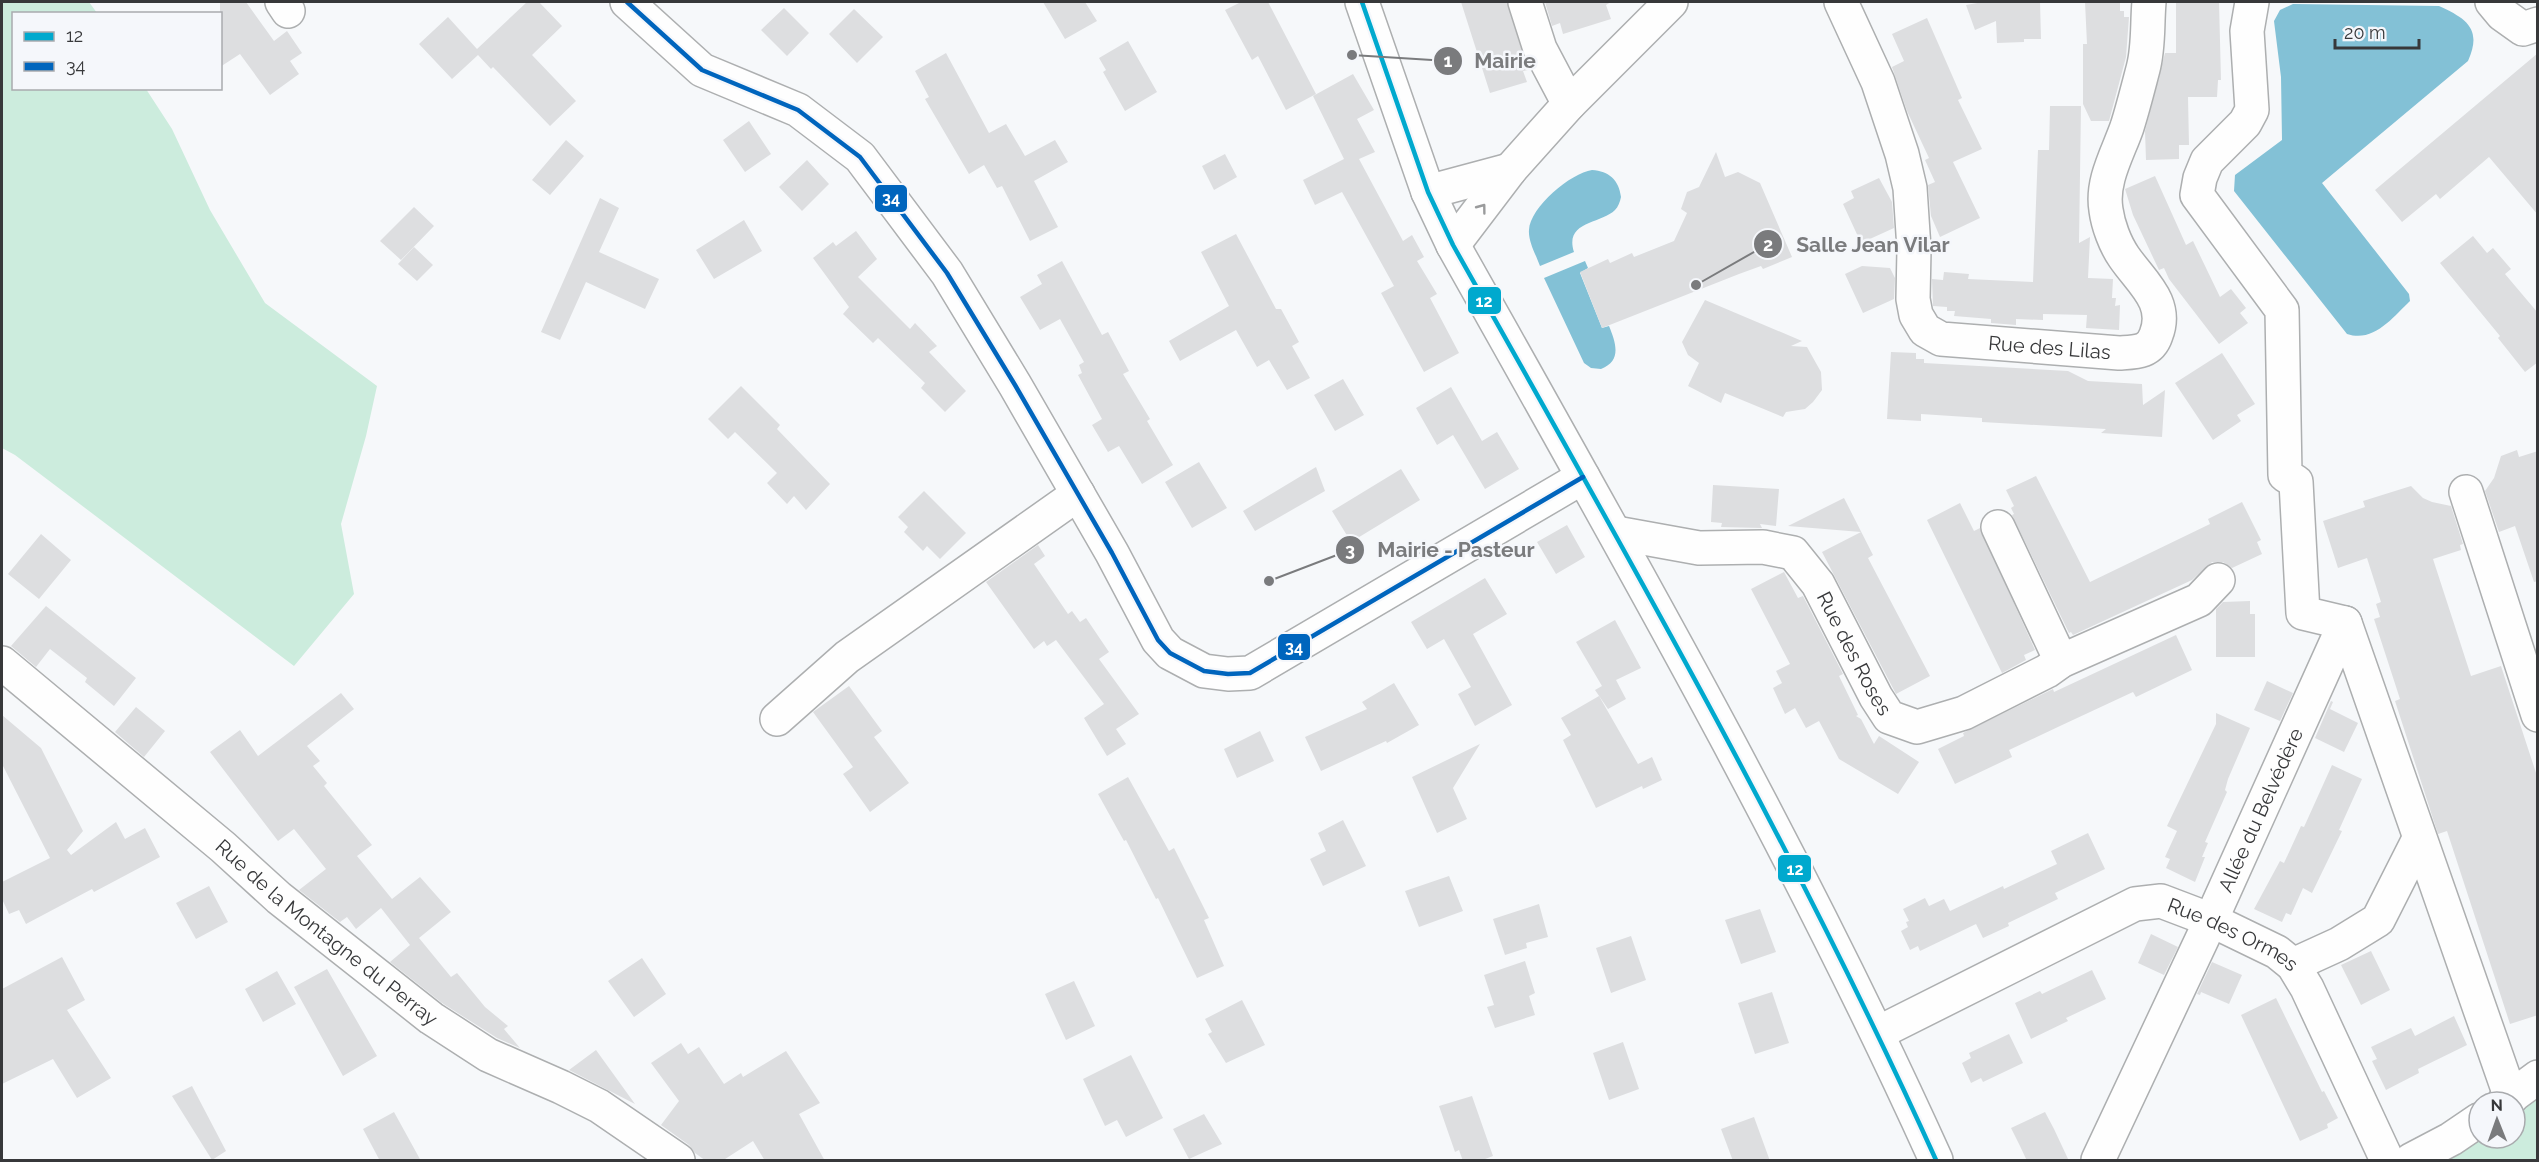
<svg xmlns="http://www.w3.org/2000/svg" width="2539" height="1162" font-family="Raleway,sans-serif">
<style>
.green{fill:#ccecdd}
.water{fill:#83c1d6}
.building{fill:#dddee0}
.lines{fill:none;stroke-linecap:round;stroke-linejoin:round}
.minor-casing{stroke:#adafb0;stroke-width:36}
.minor{stroke:#fefefe;stroke-width:33}
.bus-1-casing{stroke:#f5f7fb;stroke-width:9}
.bus-2-casing{stroke:#f5f7fb;stroke-width:9}
.bus-1{stroke:#00a9ce;stroke-width:4.5}
.bus-2{stroke:#0065bd;stroke-width:4.5}
.oneway{stroke:#9a9b9c}
.labels{text-anchor:middle;stroke-width:5;stroke-linejoin:round;paint-order:stroke}
.street-label{font-size:20px;fill:#37383a;stroke:#f5f7fb}
.leader{fill:none;stroke:#7a7b7d;stroke-width:2}
.callout-dot{fill:#7a7b7d;stroke:#f5f7fb;stroke-width:2}
.mark-label{font-size:18px;text-anchor:middle;font-weight:bold;fill:#fff}
.callout-label{font-size:21px;text-anchor:middle;font-weight:bold;fill:#7a7b7d;stroke:#f5f7fb;stroke-width:5;stroke-linejoin:round;paint-order:stroke}
.line-badge{stroke:#f5f7fb;stroke-width:2}
.badge-label{font-size:16px;text-anchor:middle;font-weight:bold;fill:#fff}
</style>
<rect width="100%" height="100%" fill="#f6f8fa"/>
<!-- green -->
<path class="green" d="M2 2H89L97 13 14 14V88L146 89 172 129 210 210 265 303 377 386 366 436 341 524 354 594 294 666 15 455 2 448Z
M2537 1088V1160H2429L2479 1138H2515V1105Z"/>
<!-- water -->
<path class="water" d="M2293 4 2439 6C2468 19 2482 30 2468 61L2322 183 2409 294 2410 301C2393 317 2374 343 2347 334L2234 191 2235 175 2282 140 2281 77 2274 21 2280 10Z
M1592 170C1609 171 1619 180 1621 197 1620 202 1618 207 1615 210 1601 224 1564 221 1574 252L1540 266C1536 255 1528 241 1529 230 1530 207 1571 173 1592 170Z
M1585 261 1588 268 1580 273 1602 328 1609 326C1616 343 1622 361 1601 369L1591 368 1584 363 1544 278Z"/>
<!-- building -->
<path class="building" d="M220 2H246L274 41 287 31 302 53 290 61 299 74 270 95 240 54 220 67Z
M527 2H539L562 26 532 55 576 101 550 126 493 67 491 69 478 55 452 79 419 44 448 17 477 49Z
M1043 2H1085L1097 21 1065 39Z
M1241 2H1268L1316 94 1286 110 1258 56 1252 60 1225 10Z
M1461 2H1507L1528 70 1523 71 1527 82 1490 93Z
M1545 2H1611L1606 5 1611 19 1563 34 1560 23 1552 26Z
M1983 2H2040L2041 39H2024V42L1997 43 1996 21 1975 30 1966 5Z
M2085 2H2120V11H2124V17H2129L2126 57 2109 121H2091L2083 104V44H2087Z
M2176 2H2219L2221 80H2218L2217 97H2188L2189 145H2179V159L2146 160 2145 131 2165 53H2176Z
M784 8 809 33 787 56 761 30Z
M854 9 883 37 857 63 829 34Z
M1927 18 1962 98 1958 100 1982 149 1953 162 1980 218 1940 237 1931 216 1928 185 1935 182 1925 160 1929 158 1907 111 1892 67 1904 61 1892 34Z
M1128 41 1157 92 1125 111 1103 72 1106 70 1099 58Z
M946 53 989 133 1006 124 1025 156 1055 140 1068 162 1034 181 1058 227 1030 241 1002 186 997 188 984 165 969 174 925 99 929 97 915 71Z
M2538 53V215L2489 157 2440 199 2436 194 2402 222 2375 190Z
M1353 74 1374 110 1357 119 1375 152 1359 159 1403 241 1412 235 1424 257 1417 261 1437 294 1430 298 1459 353 1424 372 1381 293 1394 286 1342 192 1315 205 1303 180 1344 159 1313 96Z
M2050 106H2081L2079 243 2090 237 2088 278 2113 279 2112 298H2116L2115 306 2120 305 2119 330 2086 328 2087 315 2043 314V320L2016 319V325L1991 323V319L1954 316 1955 311H1947V307L1933 306 1932 279 1943 280 1944 272 1969 274 1968 279 2033 282 2038 150H2049Z
M749 121 771 154 745 172 723 140Z
M566 140 584 156 550 195 532 180Z
M1716 152 1725 177 1738 172 1760 183 1792 257 1763 269 1761 266 1739 274 1602 328 1580 272 1608 259 1610 263 1632 253 1634 257 1674 241 1687 213 1681 209 1687 192 1699 187Z
M1225 154 1237 177 1214 190 1202 166Z
M807 160 829 184 802 211 779 187Z
M2155 176 2186 245 2193 241 2220 297 2231 289 2246 308 2240 313 2248 323 2219 344 2169 279 2164 268 2159 270 2133 215 2125 189Z
M1879 178 1892 202 1894 228 1861 243 1843 204 1854 198 1851 191Z
M600 198 619 208 599 252 659 279 645 309 586 282 560 340 541 332Z
M414 207 434 226 401 260 380 241Z
M744 220 762 251 714 279 696 250Z
M856 231 877 259 858 277 910 329 915 323 937 346 929 352 966 391 945 412 921 388 925 383 878 338 873 343 843 314 849 307 813 258 833 242 836 246Z
M1236 234 1276 309H1281L1299 342 1292 346 1310 378 1287 390 1269 360 1257 367 1236 330 1180 361 1169 341 1229 306 1201 252Z
M2473 236 2487 253 2493 248 2511 269 2505 274 2538 313V362L2525 372 2498 338 2500 336 2440 263Z
M414 247 433 265 417 281 398 264Z
M1062 261 1102 335 1108 332 1129 371 1123 374 1150 419 1147 421 1173 465 1142 484 1119 446 1108 452 1092 425 1102 419 1078 375 1082 373 1079 365 1084 362 1060 319 1040 330 1020 297 1042 284 1037 275Z
M1862 266 1890 268 1895 278 1894 299 1863 313 1845 274Z
M1705 300 1802 341 1791 346 1807 347 1821 372 1822 390 1813 402 1805 409 1786 412 1783 417 1725 393 1721 403 1688 386 1699 363 1688 355 1682 342Z
M1891 352 1916 353V359H1924V363L2068 371 2088 381 2142 384 2143 405 2165 390 2162 437 2101 433 2106 429 1982 422V418L1921 414V421L1887 419Z
M2222 353 2255 404 2237 415 2241 421 2213 440 2175 383Z
M1343 379 1364 415 1335 431 1314 395Z
M741 386 780 425 777 429 830 484 806 510 794 496 787 504 767 483 777 473 735 432 728 439 708 419Z
M1451 387 1482 441 1497 432 1519 469 1485 489 1453 435 1437 445 1416 408Z
M2517 450 2519 457 2538 451V581L2534 582 2515 526 2499 532 2485 491 2494 478 2501 456Z
M1199 462 1227 508 1192 528 1165 482Z
M1316 467 1325 491 1255 531 1243 511Z
M1401 469 1420 500 1351 542 1332 511Z
M2036 476 2090 582 2210 524 2208 519 2242 502 2261 540 2257 542 2262 554 2232 568 2223 562H2212L2192 580 2073 635 2071 632 2069 633 2012 515 2014 514 2011 508 2014 506 2006 490Z
M1713 485 1779 489 1776 526 1760 524 1762 528 1721 527 1722 523 1711 522Z
M2411 486 2423 498 2432 502 2451 506 2463 544 2460 545 2461 550 2433 559 2471 676 2501 666 2538 779V1015L2510 1024 2447 831 2438 834 2395 701 2400 699 2374 619 2380 617 2376 604 2381 602 2367 558 2338 568 2323 521 2365 507 2363 501Z
M924 491 966 533 940 559 927 546 923 551 904 532 908 527 898 517Z
M1844 498 1873 555 1868 558 1930 676 1896 694 1822 552 1861 532 1788 526Z
M1960 503 1974 531 1980 528 2035 650 2024 655 2026 660 2002 673 1927 520Z
M1567 525 1585 557 1556 574 1537 542Z
M41 534 71 560 39 599 8 574Z
M1038 545 1045 556 1034 564 1068 614 1072 611 1080 622 1086 618 1109 652 1099 659 1139 714 1116 729 1126 744 1107 756 1084 718 1104 704 1056 640 1047 646 1044 641 1034 649 986 582Z
M1784 572 1798 598 1803 596 1843 674 1839 676 1858 715 1856 716 1861 719 1874 744 1879 736 1919 762 1898 794 1839 759 1819 721 1806 728 1795 708 1785 714 1773 688 1782 683 1776 671 1790 664 1751 589Z
M1485 578 1507 614 1473 634 1512 705 1475 726 1458 694 1471 687 1444 639 1427 649 1411 622Z
M2250 601V614H2255V657H2216V609L2223 602Z
M46 606 136 678 114 706 85 682 87 678 50 649 36 667 11 646Z
M1615 620 1641 668 1616 680 1626 699 1608 709 1595 690 1602 686 1576 642Z
M2176 635 2192 670 2136 697 2133 692 2060 726 2009 750 2012 757 1955 784 1938 749 1964 736 1963 733 2053 689 2054 692Z
M2267 681 2293 693 2280 721 2254 710Z
M1394 683 1419 725 1387 743 1386 741 1321 771 1305 737 1367 709 1362 702Z
M849 686 882 731 874 737 909 783 870 812 843 774 853 767 813 712Z
M341 693 354 709 307 746 320 761 313 766 327 783 324 786 372 845 357 856 392 899 420 877 451 912 419 938 451 977 457 973 485 1007 508 1026 504 1029 520 1048 497 1038 442 1003 390 962 410 945 381 908 356 929 347 917 340 922 299 890 326 869 294 829 278 841 210 752 240 730 258 756Z
M1599 696 1638 764 1652 757 1662 780 1643 789 1642 786 1596 808 1563 740 1571 735 1561 718Z
M2331 701 2333 702 2330 709 2358 723 2344 752 2315 738Z
M136 707 165 731 144 757 115 732Z
M2216 713 2250 728 2228 779 2225 790 2227 792 2205 842 2208 843 2202 857H2205L2195 882 2166 868 2170 859 2165 857 2177 831 2167 826 2216 724Z
M2 715 41 748 83 831 67 850 71 855 116 822 125 839 145 828 160 857 94 892 92 889 26 924 19 910 9 914 2 899V882L50 858 2 764Z
M1260 731 1274 761 1237 778 1224 749Z
M1480 744 1453 788 1467 819 1437 833 1412 777Z
M2332 765 2362 779 2339 830 2342 831 2312 893 2303 888 2291 915 2286 913 2282 922 2254 909 2280 861 2284 863 2301 826 2304 827Z
M1128 777 1169 851 1174 848 1209 918 1204 920 1224 966 1197 978 1158 898 1156 899 1126 840 1124 841 1098 794Z
M1343 820 1366 866 1323 886 1310 859 1326 851 1318 833Z
M2088 833 2105 869 2055 893 2058 899 2008 923 2009 926 1983 938 1976 924 1920 951 1918 946 1910 950 1901 931 1908 927 1906 922 1909 921 1903 909 1925 898 1929 906 1944 899 1950 911 2003 886 2004 889 2057 864 2051 851Z
M1449 876 1463 911 1419 927 1405 891Z
M209 886 228 922 196 939 176 903Z
M1539 904 1548 937 1526 943 1527 948 1505 955 1493 919Z
M1760 909 1776 952 1741 964 1725 920Z
M2151 934 2178 947 2164 975 2138 963Z
M1631 936 1646 980 1611 993 1596 948Z
M2371 951 2390 990 2361 1005 2341 965Z
M62 957 85 1000 67 1010 111 1078 77 1098 53 1059 2 1084V989Z
M642 958 666 994 634 1017 608 981Z
M1525 961 1535 993 1529 996 1535 1015 1495 1028 1487 1007 1494 1005 1484 975Z
M2212 962 2242 975 2229 1004 2201 992 2200 995 2197 994Z
M327 969 377 1056 343 1076 294 987Z
M2092 970 2106 999 2066 1018 2068 1021 2031 1039 2015 1003 2040 991 2042 994Z
M277 971 296 1004 263 1022 245 989Z
M1074 981 1095 1026 1066 1040 1045 994Z
M1772 992 1789 1043 1755 1054 1738 1003Z
M2276 998 2322 1092 2324 1091 2338 1118 2327 1124 2328 1128 2300 1141 2241 1015Z
M1242 1000 1265 1045 1226 1063 1208 1034 1212 1032 1205 1019Z
M2454 1016 2467 1045 2418 1069 2419 1073 2386 1090 2372 1061 2377 1059 2371 1047 2411 1028 2415 1036Z
M2009 1034 2023 1063 1983 1082 1981 1078 1971 1083 1962 1063 1971 1058 1969 1053Z
M1623 1042 1639 1089 1609 1100 1593 1053Z
M681 1043 688 1054 699 1047 724 1084 741 1073 743 1077 786 1051 820 1103 799 1114 825 1161H765L753 1141 722 1161H706L695 1153 689 1145 661 1125 679 1101 651 1063Z
M596 1050 635 1104 569 1070Z
M1131 1055 1163 1118 1126 1137 1117 1120 1105 1126 1083 1079Z
M192 1086 226 1151 212 1160 172 1096Z
M1472 1096 1493 1156 1480 1161H1463L1459 1150 1455 1152 1439 1106Z
M394 1112 421 1161H380L363 1129Z
M2045 1112 2054 1129 2069 1161H2027L2020 1146 2011 1128Z
M1204 1114 1222 1144 1189 1159 1173 1129Z
M1754 1117 1770 1161H1733L1721 1129Z"/>
<g class="lines">
<defs>
<g id="minor">
<path d="M282 2 288 11"/>
<path d="M627 2 702 70 798 110 860 157 947 273 1015 385 1112 553 1158 640 1170 653 1204 671 1228 674 1250 673 1583 477"/>
<path d="M1362 2 1428 192 1453 245C1622 546 1794 846 1936 1160"/>
<path d="M1525 2 1540 49 1569 104"/>
<path id="s1" d="M1841 2 1878 82 1902 154 1910 188 1914 249 1913 299 1916 315 1925 330 1941 339 2119 353C2135 352 2150 353 2156 335 2169 302 2141 282 2124 257 2115 244 2108 225 2106 210 2101 181 2118 153 2127 127 2133 108 2138 88 2143 69 2149 47 2147 24 2149 2"/>
<path d="M2252 2 2247 31 2252 110 2245 123 2207 161 2200 178 2197 195 2282 310 2285 475 2296 482 2303 613 2345 623 2511 1098"/>
<path d="M2492 2 2502 14 2523 29 2538 24"/>
<path d="M1428 192 1510 170"/>
<path d="M1453 245 1510 170 1569 104 1671 2"/>
<path d="M2466 492 2538 715"/>
<path d="M1998 527 2061 661"/>
<path id="s2" d="M1616 533 1699 548 1763 547 1793 553 1818 584 1876 697 1889 717 1917 727 1964 713 2047 671 2061 661 2199 600 2218 580"/>
<path id="s3" d="M2 663 223 847 279 898 431 1018 488 1055 561 1087 599 1106 678 1160"/>
<path d="M777 719 847 657 1078 494"/>
<path d="M2293 965 2339 944 2378 920 2419 839"/>
<path id="s4" d="M1878 1033 2135 904 2161 901 2211 920 2277 952 2293 965 2307 988 2387 1160"/>
<path d="M2504 1102 2538 1077"/>
<path id="s5" d="M2098 1160 2211 920 2345 623"/>
<path d="M2411 1160 2451 1139 2479 1120"/>
</g>
</defs>
<!-- minor casing -->
<use href="#minor" class="minor-casing"/>
<!-- minor -->
<use href="#minor" class="minor"/>
<defs>
<path id="bus-1" d="M1362 2 1428 192 1453 245C1622 546 1794 846 1936 1160"/>
<path id="bus-2" d="M627 2 702 70 798 110 860 157 947 273 1015 385 1112 553 1158 640 1170 653 1204 671 1228 674 1250 673 1583 477"/>
</defs>
<!-- bus-1 casing -->
<use href="#bus-1" class="bus-1-casing"/>
<!-- bus-2 casing -->
<use href="#bus-2" class="bus-2-casing"/>
<!-- bus-1 -->
<use href="#bus-1" class="bus-1"/>
<!-- bus-2 -->
<use href="#bus-2" class="bus-2"/>
</g>
<!-- one-way arrows -->
<defs><path id="oneway-chevron" d="M-2-3.5L2.5 0L-2 3.5" fill="none" stroke-width="1.6" stroke-linecap="round" stroke-linejoin="round" transform="scale(1.5)"/></defs>
<use class="oneway" href="#oneway-chevron" transform="translate(1482 208) rotate(-53)"/>
<g class="labels">
<!-- street labels -->
<g class="street-label">
<text dy="7" stroke="none"><textPath href="#s1" startOffset="471">Rue des Lilas</textPath></text>
<text dy="7" stroke="none"><textPath href="#s2" startOffset="297">Rue des Roses</textPath></text>
<text dy="7" stroke="none"><textPath href="#s5" startOffset="386">Allée du Belvédère</textPath></text>
<text dy="7" stroke="none"><textPath href="#s3" startOffset="422">Rue de la Montagne du Perray</textPath></text>
<text dy="7" stroke="none"><textPath href="#s4" startOffset="393">Rue des Ormes</textPath></text>
</g>
</g>
<!-- callouts -->
<path class="leader" d="M1352 55L1448 61M1696 285L1768 244M1269 581L1350 550"/>
<g class="callout-dot">
<circle cx="1352" cy="55" r="6"/>
<circle cx="1696" cy="285" r="6"/>
<circle cx="1269" cy="581" r="6"/>
<circle cx="1448" cy="61" r="15"/>
<circle cx="1768" cy="244" r="15"/>
<circle cx="1350" cy="550" r="15"/>
</g>
<g class="mark-label">
<text x="1448" y="67">1</text>
<text x="1768" y="251">2</text>
<text x="1350" y="556">3</text>
</g>
<g class="callout-label">
<text x="1505" y="68">Mairie</text>
<text x="1873" y="252">Salle Jean Vilar</text>
<text x="1456" y="557">Mairie - Pasteur</text>
</g>
<g class="line-badge">
<rect x="874" y="184" width="34" height="29" rx="6" fill="#0065bd"/>
<rect x="1467" y="286" width="35" height="29" rx="6" fill="#00a9ce"/>
<rect x="1277" y="633" width="34" height="28" rx="6" fill="#0065bd"/>
<rect x="1777" y="854" width="35" height="29" rx="6" fill="#00a9ce"/>
</g>
<g class="badge-label">
<text x="891" y="204">34</text>
<text x="1484" y="307">12</text>
<text x="1294" y="653">34</text>
<text x="1795" y="875">12</text>
</g>
<!-- border -->
<rect width="2539" height="1162" fill="none" stroke="#37383a" stroke-width="6"/>
<!-- legend -->
<rect x="12" y="12" width="210" height="78" fill="#f5f7fb" stroke="#a9abae" stroke-width="1.5"/>
<rect x="24" y="32" width="30" height="9" fill="#00a9ce" stroke="#a9abae" stroke-width="1.5"/>
<text x="66" y="42" font-size="18" fill="#37383a">12</text>
<rect x="24" y="62" width="30" height="9" fill="#0065bd" stroke="#a9abae" stroke-width="1.5"/>
<text x="66" y="72" font-size="18" fill="#37383a">34</text>
<!-- north arrow -->
<g transform="translate(2497 1120) rotate(359)"><circle r="28" fill="#f5f7fb" stroke="#a9abae" stroke-width="1.5"/>
<path d="M0-4.5L10 22L0 15L-10 22Z" fill="#7a7b7d"/>
<text y="-9" font-size="16" font-weight="bold" text-anchor="middle" fill="#37383a">N</text>
</g>
<!-- scale -->
<path d="M2335 39v9h84v-9" fill="none" stroke="#37383a" stroke-width="3"/>
<text x="2344" y="39" font-size="18" fill="#37383a" stroke="#f5f7fb" stroke-width="4.5" paint-order="stroke">20 m</text>
</svg>
